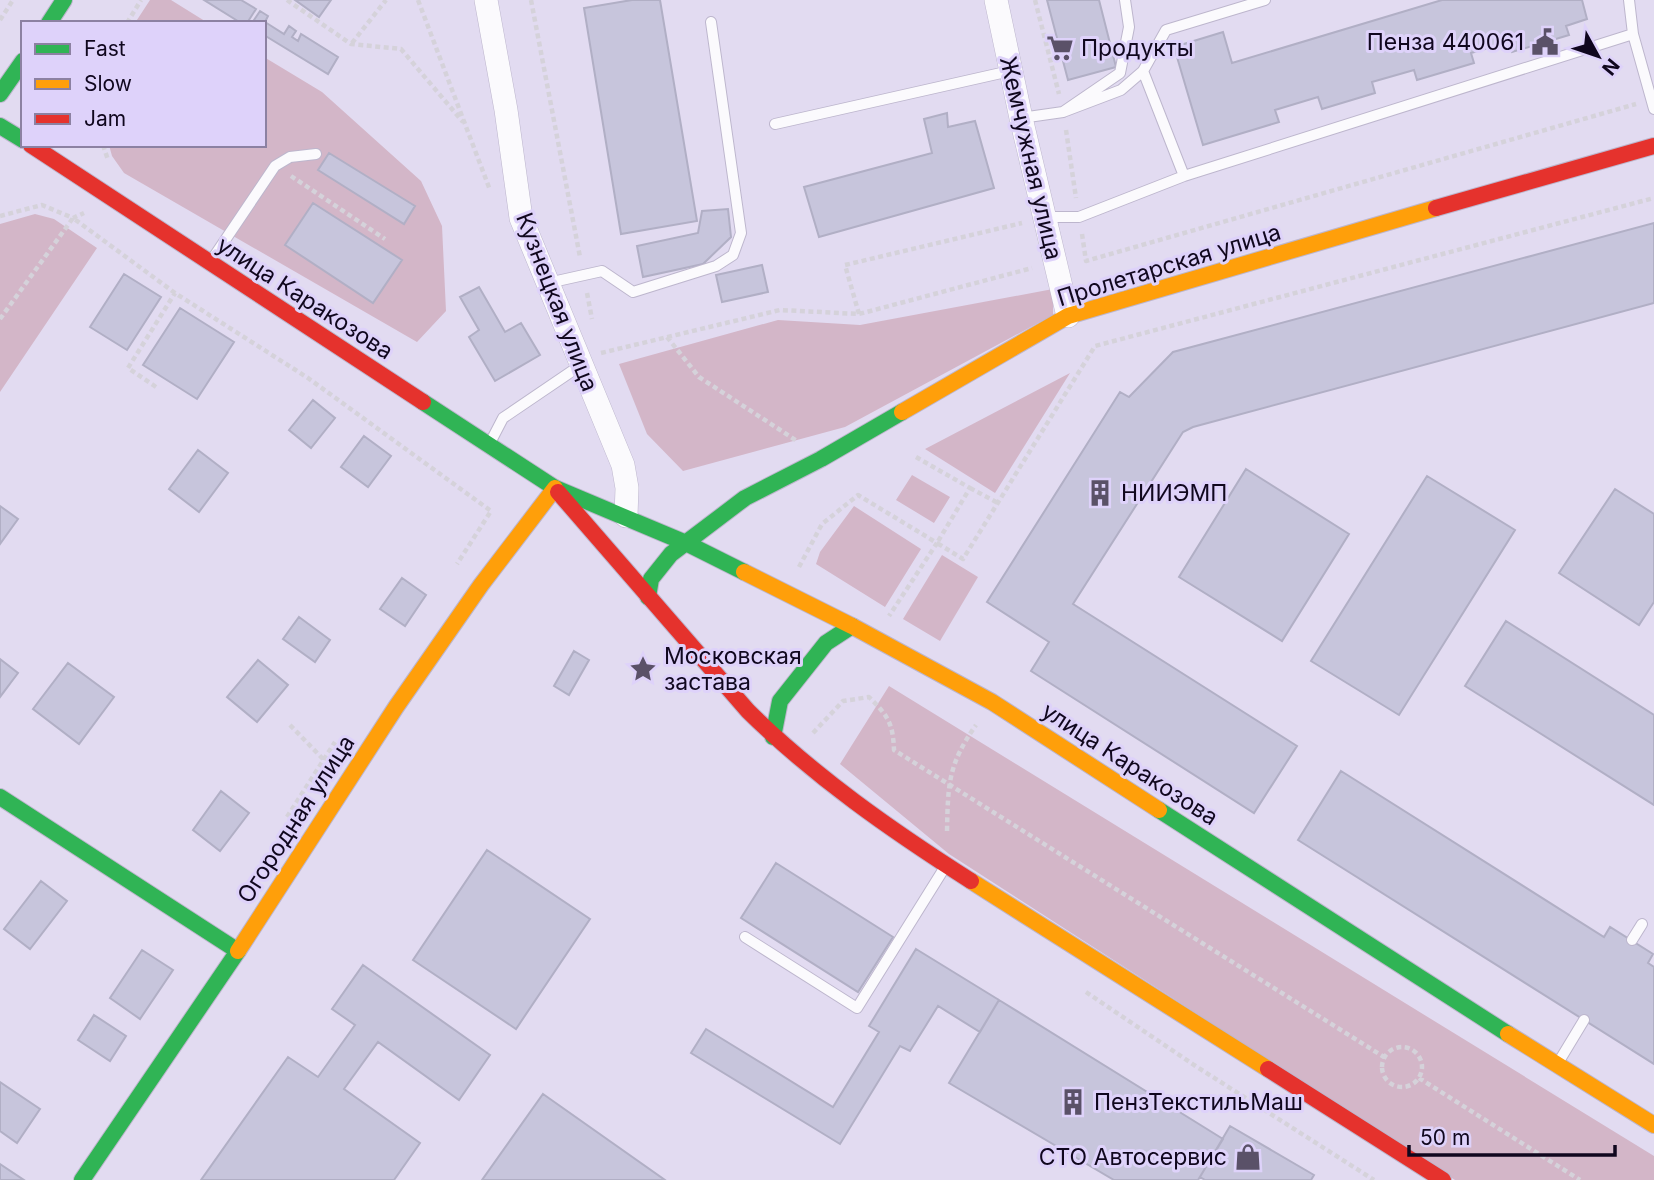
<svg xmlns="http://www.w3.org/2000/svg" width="1654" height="1180" font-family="Inter,sans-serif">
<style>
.green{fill:#d3b6c8}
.building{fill:#c7c5dc;stroke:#b1afc5;stroke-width:2}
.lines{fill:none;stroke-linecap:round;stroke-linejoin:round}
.lane-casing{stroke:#bdb6cd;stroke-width:12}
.street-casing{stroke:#bdb6cd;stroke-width:24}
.fast-casing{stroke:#bdb6cd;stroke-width:18}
.slow-casing{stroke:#bdb6cd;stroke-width:18}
.jam-casing{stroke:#bdb6cd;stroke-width:18}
.path{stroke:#d5d2da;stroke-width:4.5;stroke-dasharray:5 3.5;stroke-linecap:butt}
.lane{stroke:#fbfafd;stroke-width:10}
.street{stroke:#fbfafd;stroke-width:23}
.fast{stroke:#30b455;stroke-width:16}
.slow{stroke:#ff9f0a;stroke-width:16}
.jam{stroke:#e5322d;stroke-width:16}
.labels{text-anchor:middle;stroke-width:6;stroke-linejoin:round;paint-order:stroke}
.poi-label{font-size:23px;fill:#10071e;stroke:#ded2fa;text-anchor:start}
.street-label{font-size:23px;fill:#10071e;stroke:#ded2fa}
</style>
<rect width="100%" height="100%" fill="#e2dbf1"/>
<!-- green -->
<path class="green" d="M150 0H171L208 23H135Z
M264 57 322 92 421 181 442 226 446 311 417 342 124 173 112 156 109 145H264Z
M35 214 54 219 97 248 0 392V224Z
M1053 289V315L845 427 683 471 647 434 619 364 778 320 860 325Z
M1070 373 995 493 925 449Z
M912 475 950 497 934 523 896 500Z
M854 506 921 549 885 607 816 564 820 552Z
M942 555 978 577 940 641 903 619Z
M889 686 1654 1156V1180H1455L949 854 840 764Z"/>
<!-- building -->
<path class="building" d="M204 0H241L256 9 247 23H241Z
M295 0H331L319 17Z
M632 0H660L697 221 621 234 584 8Z
M1047 0H1099L1116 67 1068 80Z
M1442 0H1582L1587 19 1566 26 1569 35 1512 52 1509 42 1471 53 1474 63 1417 80 1414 70 1372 82 1375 93 1322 109 1318 97 1275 110 1279 122 1203 145 1174 47 1223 32 1232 63Z
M260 11 268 16 265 22 284 34 289 26 296 31 292 37 298 41 301 34 338 57 328 74 264 35V23H252Z
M947 113 948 127 975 121 994 188 819 237 804 187 932 153 924 119Z
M329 153 415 206 404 224 318 170Z
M313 203 402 260 373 303 285 245Z
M728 209 731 237 703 264 643 277 637 246 698 233 702 211Z
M1654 223V303L1193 427 1183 432 1073 604 1297 746 1254 813 1031 671 1049 642 987 602 1120 392 1129 397 1173 352Z
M762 265 768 292 722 302 716 275Z
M124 274 161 297 127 350 90 327Z
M479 287 505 332 521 323 540 355 495 381 469 337 479 330 460 297Z
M180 308 234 342 197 399 143 365Z
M313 400 335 418 311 448 289 430Z
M364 436 391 456 368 487 341 467Z
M198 450 228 473 199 512 169 489Z
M1246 469 1349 534 1282 641 1179 577Z
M1427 476 1515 530 1399 715 1311 661Z
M1615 489 1654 514V602L1639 625 1559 573Z
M0 506 18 519 0 544Z
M402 578 426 595 405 626 380 609Z
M299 617 330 640 315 662 283 639Z
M1506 621 1654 715V805L1465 686Z
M574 651 589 660 569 695 554 686Z
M0 659 18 673 0 697Z
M258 660 288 685 257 722 227 697Z
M68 663 114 697 79 744 33 709Z
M1341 771 1604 937 1610 927 1653 954 1648 963 1654 967V1064L1298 840Z
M221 791 249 813 220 851 193 830Z
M487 850 590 919 516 1029 413 960Z
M776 863 893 937 858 992 741 918Z
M41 881 67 901 30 949 4 929Z
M916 949 999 1000 980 1032 938 1006 910 1051 900 1046 840 1144 691 1053 706 1029 833 1107 879 1032 869 1026Z
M142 950 173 970 140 1019 110 998Z
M363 965 490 1055 459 1100 378 1042 344 1089 420 1143 394 1180H201L288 1057 318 1077 355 1025 332 1009Z
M999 1000 1223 1139 1198 1180H1114L949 1083Z
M94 1015 126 1036 110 1061 78 1040Z
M0 1082 40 1109 17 1143 0 1131Z
M543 1094 665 1180H482Z
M1230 1126 1314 1175 1311 1180H1205L1200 1177Z
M0 1164 24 1180H0Z"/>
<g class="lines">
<defs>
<path id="lane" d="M1629 0 1633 34 1654 109
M1143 71 1184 176
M1063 112 1121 90 1143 71 1166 30 1265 0
M1021 118 1063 112 1120 73 1129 27 1125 0
M775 124 1010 71
M1043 217H1079L1184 176 1633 34
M211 261 275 166 290 157 316 154
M548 283 602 271 633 292 716 266 733 255 741 233 711 22
M490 443 503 418 581 365
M745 937 857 1008 945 867
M1632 940 1642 924
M1558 1063 1584 1020"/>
<path id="street" d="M486 0 506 110 521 218 623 465 627 488 626 516
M996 0 1021 118 1068 316"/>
<path id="fast" d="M49 23 64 0
M0 94 23 61
M0 126 23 140
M423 402 555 488 686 543 744 572
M648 597 651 579 671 554 745 498 821 459 902 412
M773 737 780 701 826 643 852 626
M0 797 238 951 82 1180
M1159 810 1508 1034"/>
<path id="slow" d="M902 412 1068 316 1436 208
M744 572 852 626 992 702 1159 810
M971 881 1268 1069
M238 951 396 707 481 585 555 488
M1508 1034 1654 1125"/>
<path id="jam" d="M31 145 423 402
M1436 208 1654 146
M558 492 748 711C815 777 891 830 971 881
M1268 1069 1443 1180"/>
</defs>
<!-- lane casing -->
<use href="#lane" class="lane-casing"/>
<!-- street casing -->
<use href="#street" class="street-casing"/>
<!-- fast casing -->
<use href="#fast" class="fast-casing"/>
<!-- slow casing -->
<use href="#slow" class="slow-casing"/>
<!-- jam casing -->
<use href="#jam" class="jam-casing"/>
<!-- path -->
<path class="path" d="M287 0 351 44 401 49 463 122
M418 0 490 190
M531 0 580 257
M1035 0 1059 94
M0 20 13 0
M127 23 141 0
M352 43 386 0
M1066 130 1076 198
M103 145 108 160
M291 176 385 239
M0 216 42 205 73 218 84 213
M1082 234 1086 261 1636 104
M587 293 592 319
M859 314 845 265 1022 223
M0 319 73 218 175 293 308 378 491 511 457 564
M667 337 699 377 797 441
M601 353 780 310 859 314 1032 268
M156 387 128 368 175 293
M916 457 970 488 937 543 963 559 1095 346 1654 198
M970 488 998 503
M799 567 822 524 858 495 937 543 889 616
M290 725 323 759
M813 733 843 701 869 697C888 716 893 723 894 750L1384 1057
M287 817 335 742
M947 831C948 784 948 765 976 725
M1086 992 1194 1065 1374 1180
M1382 1067a20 20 0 1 1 40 0a20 20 0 1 1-40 0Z
M1419 1078 1580 1180"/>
<!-- lane -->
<use href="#lane" class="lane"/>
<!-- street -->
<use href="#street" class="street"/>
<!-- fast -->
<use href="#fast" class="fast"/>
<!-- slow -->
<use href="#slow" class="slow"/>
<!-- jam -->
<use href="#jam" class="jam"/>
</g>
<!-- icons -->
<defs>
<symbol id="civic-bare" viewBox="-9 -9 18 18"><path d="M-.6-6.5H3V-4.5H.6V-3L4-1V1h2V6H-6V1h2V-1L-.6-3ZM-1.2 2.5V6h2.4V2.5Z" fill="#5a5168" stroke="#ded2fa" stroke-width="2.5" paint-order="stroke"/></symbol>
<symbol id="supermarket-bare" viewBox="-9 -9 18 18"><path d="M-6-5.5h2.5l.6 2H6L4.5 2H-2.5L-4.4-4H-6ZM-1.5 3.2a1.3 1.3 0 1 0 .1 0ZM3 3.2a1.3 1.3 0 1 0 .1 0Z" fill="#5a5168" stroke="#ded2fa" stroke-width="2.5" paint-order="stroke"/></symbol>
<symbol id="building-bare" viewBox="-9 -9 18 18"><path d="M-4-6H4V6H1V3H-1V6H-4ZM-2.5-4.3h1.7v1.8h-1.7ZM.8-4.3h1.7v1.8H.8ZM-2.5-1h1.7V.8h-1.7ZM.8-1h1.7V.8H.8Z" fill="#5a5168" stroke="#ded2fa" stroke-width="2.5" paint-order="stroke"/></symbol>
<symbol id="sight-bare" viewBox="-9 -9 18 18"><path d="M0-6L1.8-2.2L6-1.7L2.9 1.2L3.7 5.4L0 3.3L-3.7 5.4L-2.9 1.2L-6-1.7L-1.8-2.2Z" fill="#5a5168" stroke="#ded2fa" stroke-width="2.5" paint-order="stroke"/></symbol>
<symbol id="shop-bare" viewBox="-9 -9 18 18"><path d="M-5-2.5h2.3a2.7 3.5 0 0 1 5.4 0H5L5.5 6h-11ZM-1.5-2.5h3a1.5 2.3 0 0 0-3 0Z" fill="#5a5168" stroke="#ded2fa" stroke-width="2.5" paint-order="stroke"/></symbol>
</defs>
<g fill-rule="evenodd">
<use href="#civic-bare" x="1526" y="23" width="38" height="38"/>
<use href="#supermarket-bare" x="1041" y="29" width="38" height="38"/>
<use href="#building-bare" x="1081" y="474" width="38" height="38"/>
<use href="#sight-bare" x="624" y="650" width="38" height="38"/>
<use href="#building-bare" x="1054" y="1083" width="38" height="38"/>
<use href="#shop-bare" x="1229" y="1138" width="38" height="38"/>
</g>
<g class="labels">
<!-- poi labels -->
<g class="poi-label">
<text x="1524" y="50" text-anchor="end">Пенза 440061</text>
<text x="1081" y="56">Продукты</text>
<text x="1121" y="501">НИИЭМП</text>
<text x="664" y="664">Московская<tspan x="664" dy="26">застава</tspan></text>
<text x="1094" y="1110">ПензТекстильМаш</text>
<text x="1227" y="1165" text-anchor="end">СТО Автосервис</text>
</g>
<!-- street labels -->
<g class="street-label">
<text transform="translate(1031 158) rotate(77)" y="8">Жемчужная улица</text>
<text transform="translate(1169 265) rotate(-17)" y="8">Пролетарская улица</text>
<text transform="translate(305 298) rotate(33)" y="8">улица Каракозова</text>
<text transform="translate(557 302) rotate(69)" y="8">Кузнецкая улица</text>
<text transform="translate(1130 764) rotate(33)" y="8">улица Каракозова</text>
<text transform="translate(296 819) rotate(-57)" y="8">Огородная улица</text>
</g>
</g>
<!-- legend -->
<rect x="21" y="21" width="245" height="126" fill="#ded2fa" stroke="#8c81a2" stroke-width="2"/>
<rect x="35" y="44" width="35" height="10" fill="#30b455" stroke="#8c81a2" stroke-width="2"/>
<text x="84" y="56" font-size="21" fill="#10071e">Fast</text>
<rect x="35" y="79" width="35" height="10" fill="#ff9f0a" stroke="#8c81a2" stroke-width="2"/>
<text x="84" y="91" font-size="21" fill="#10071e">Slow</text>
<rect x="35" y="114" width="35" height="10" fill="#e5322d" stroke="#8c81a2" stroke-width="2"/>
<text x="84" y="126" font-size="21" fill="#10071e">Jam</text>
<!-- north arrow -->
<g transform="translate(1598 56) rotate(130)" stroke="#ded2fa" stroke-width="5" paint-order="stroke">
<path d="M0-5L12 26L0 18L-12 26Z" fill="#10071e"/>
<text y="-10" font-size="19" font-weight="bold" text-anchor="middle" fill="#10071e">N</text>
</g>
<!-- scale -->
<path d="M1409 1145v10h206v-10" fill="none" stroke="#10071e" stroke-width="3.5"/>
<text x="1420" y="1145" font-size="21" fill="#10071e" stroke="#ded2fa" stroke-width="5" paint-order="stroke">50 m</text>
</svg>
